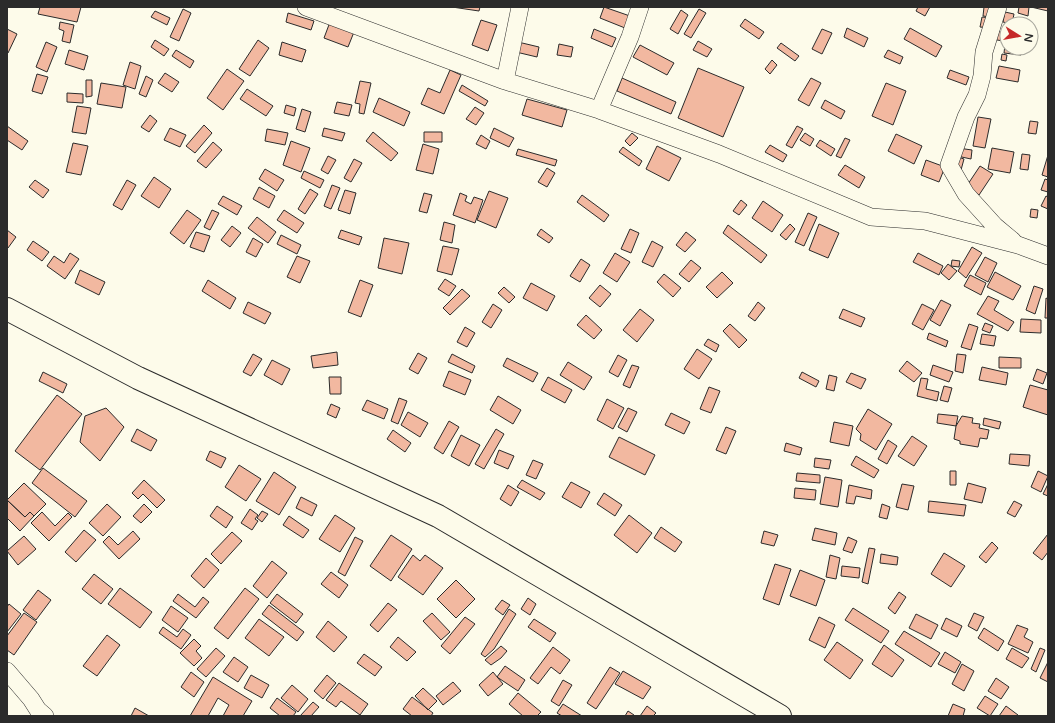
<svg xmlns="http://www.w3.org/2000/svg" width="1055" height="723" font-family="'Varela Round',sans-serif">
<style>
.building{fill:#f2b8a0;stroke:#2b2b2b}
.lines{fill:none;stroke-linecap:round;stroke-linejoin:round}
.street-casing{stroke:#2b2b2b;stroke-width:18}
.highway-casing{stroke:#2b2b2b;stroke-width:24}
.street{stroke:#fdfbea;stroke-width:17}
.highway{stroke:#fdfbea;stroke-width:22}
</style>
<rect width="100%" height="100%" fill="#fdfbea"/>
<!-- building -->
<path class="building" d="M40 7H81L77 22 38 14Z
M452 7H480L479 11Z
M604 7 630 16 625 28 600 18Z
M918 7H930L925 16 916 11Z
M984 7H992L991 17 983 16Z
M1019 7H1029L1028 16 1018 13Z
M1031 7H1048V11Z
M183 9 191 13 179 41 170 37Z
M699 9 706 13 691 38 684 34Z
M681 10 688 15 678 34 670 29Z
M155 11 170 18 167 25 151 17Z
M1005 12 1014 14 1012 24 1003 22Z
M288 13 314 21 311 30 286 22Z
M982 17 991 18 989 28 980 27Z
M745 19 764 32 759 39 740 26Z
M481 20 497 25 488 51 472 45Z
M60 22 74 25 70 43 62 41 64 31 59 29Z
M330 22 354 32 348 47 324 38Z
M847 28 868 38 864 47 844 37Z
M910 28 942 46 936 57 904 39Z
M7 29 17 34 8 53 7 52Z
M594 29 616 38 612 47 591 38Z
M822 29 832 33 822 54 812 49Z
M992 30 1006 33 1004 41 990 39Z
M1006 36 1007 48H1022L1021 55 1004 53Z
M155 40 169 49 164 56 151 47Z
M258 40 269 48 250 76 239 69Z
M698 41 712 49 707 57 693 50Z
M46 42 57 47 47 72 36 67Z
M282 42 306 50 302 62 279 55Z
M518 42 539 47 537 57 516 52Z
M781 43 799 56 795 61 777 48Z
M559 44 573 47 571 57 557 55Z
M640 45 674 63 667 75 633 57Z
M69 50 88 56 84 70 65 64Z
M176 50 194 61 190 68 172 56Z
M888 50 903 57 900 64 884 57Z
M1002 54 1007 55 1006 61 1001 60Z
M772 60 777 65 770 74 765 69Z
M130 62 141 66 135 89 123 85Z
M999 66 1020 70 1018 82 996 78Z
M698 68 744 87 723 137 678 118Z
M227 69 244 81 223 110 207 98Z
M450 70 461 75 444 114 421 104 428 88 440 93Z
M950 70 969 77 966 85 947 78Z
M165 73 179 82 172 92 158 83Z
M37 74 48 77 42 94 32 91Z
M146 76 153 80 146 97 139 94Z
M622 78 676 102 671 114 617 91Z
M811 78 821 83 809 106 798 100Z
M86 80H92V96L86 97Z
M360 81 371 83 364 114 359 113 360 104 355 103Z
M101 83 126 87 122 108 97 104Z
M886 83 906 91 893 125 872 116Z
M462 85 488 101 485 106 459 91Z
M247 89 273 106 266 116 240 99Z
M67 93 83 94V103L67 102Z
M379 98 410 112 404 126 373 112Z
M527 99 567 110 562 127 522 115Z
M825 100 845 111 841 119 821 108Z
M337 102 352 105 349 116 334 113Z
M286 105 296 108 294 116 284 113Z
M77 106 91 108 86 134 72 132Z
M475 107 484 113 476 125 466 119Z
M302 109 311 112 305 132 296 129Z
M150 115 157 121 149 132 141 127Z
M978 117 991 119 985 148 973 146Z
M1030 121 1038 122 1036 134 1028 133Z
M204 125 212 133 195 153 186 146Z
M7 126 28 141 22 150 7 140Z
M797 126 803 129 792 148 786 145Z
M170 128 186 135 180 147 164 140Z
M324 128 345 133 342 141 322 136Z
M494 128 514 138 509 147 490 138Z
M267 129 288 133 285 145 265 141Z
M373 132 398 153 391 161 366 141Z
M424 132H442V142H424Z
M632 133 638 138 630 146 625 141Z
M805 133 814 139 810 146 800 140Z
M896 134 922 146 914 164 888 151Z
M481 135 490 141 486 149 476 144Z
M845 138 850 140 841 158 836 156Z
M820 140 835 149 831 156 816 146Z
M291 141 310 148 301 172 283 165Z
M213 142 222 150 206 168 197 161Z
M73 143 88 146 81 175 66 172Z
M423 144 439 149 433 174 416 170Z
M770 145 787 155 783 162 765 152Z
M657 146 681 158 669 181 646 169Z
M623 147 642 161 639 166 619 152Z
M958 148 972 150 971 159 957 156Z
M992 148 1014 152 1010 173 988 169Z
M518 149 557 160 555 166 516 155Z
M1022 154 1030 155 1028 170 1020 169Z
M1048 155V177L1042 175Z
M328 156 336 160 328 174 321 170Z
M955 156 964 159 961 170 952 168Z
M354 159 362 163 351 182 344 178Z
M926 160 945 167 939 182 921 175Z
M845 165 865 177 859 188 838 175Z
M980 166 993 174 979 195 966 187Z
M547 168 555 173 547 187 538 182Z
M265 169 284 180 277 191 259 179Z
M304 171 324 180 320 188 301 178Z
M154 177 171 189 159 208 141 196Z
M1045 179 1048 180V192L1041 190Z
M35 180 49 190 43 198 29 187Z
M127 180 136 185 122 210 113 205Z
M332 185 340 188 331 209 324 206Z
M259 187 275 196 269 208 253 199Z
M310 189 318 194 305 214 298 209Z
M345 190 356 193 350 214 338 210Z
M489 191 508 198 496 228 477 220Z
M424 193 432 195 427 213 419 211Z
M460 193 467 196 465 201 471 204 474 197 483 200 475 223 453 215Z
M582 195 609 215 604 222 577 202Z
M223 196 242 206 237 215 218 204Z
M1046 196 1048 197V209L1041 206Z
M741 200 747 205 739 215 733 211Z
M763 201 783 215 772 232 752 218Z
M1031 209 1038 210 1037 218 1030 217Z
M187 210 201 220 184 244 170 233Z
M212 210 219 213 210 230 204 227Z
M284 210 304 223 297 233 277 220Z
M808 213 817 217 804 246 795 242Z
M257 217 276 232 268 243 248 228Z
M444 222 455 225 452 243 440 240Z
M790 224 795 229 786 240 780 235Z
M819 224 839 233 828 258 809 250Z
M728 225 767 255 761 263 723 233Z
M232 226 241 233 230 247 221 240Z
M541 229 553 238 549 243 537 235Z
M630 229 639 233 631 253 621 249Z
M7 230 16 237 8 248 7 247Z
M341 230 362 237 359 245 338 238Z
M196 232 210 236 204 252 190 247Z
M686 232 696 240 685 252 676 245Z
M281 235 301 245 297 254 277 244Z
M253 238 263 244 256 257 246 252Z
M384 238 409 243 402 274 378 268Z
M33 241 49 252 42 261 27 250Z
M652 241 663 247 653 267 642 262Z
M443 246 459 249 452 275 437 271Z
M972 247 982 253 966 278 958 271Z
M70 253 79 259 65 279 47 266 54 256 64 263Z
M615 253 630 262 617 282 603 273Z
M918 253 943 266 939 275 913 262Z
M297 256 310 261 300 283 287 277Z
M985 257 997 263 988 282 975 275Z
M581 259 590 265 580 282 570 276Z
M691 260 701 268 689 282 679 274Z
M952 260 960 261 959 267 951 266Z
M948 264 957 271 949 280 941 273Z
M80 270 105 282 99 295 75 283Z
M722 272 733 283 717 298 706 287Z
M995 272 1021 286 1013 300 987 287Z
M664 274 681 288 673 297 657 282Z
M970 275 986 283 981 295 964 286Z
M445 279 456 286 449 296 438 289Z
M208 280 236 298 230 309 202 291Z
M360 280 373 285 361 317 348 312Z
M531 283 555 296 547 311 523 298Z
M600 285 611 294 600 307 589 298Z
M1034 286 1043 289 1035 314 1026 310Z
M504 287 515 297 509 303 498 293Z
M462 289 470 296 450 315 443 308Z
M988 296 999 301 994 310 1014 322 1008 331 977 314Z
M1046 298 1048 299V318H1045Z
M941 300 951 305 940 326 930 320Z
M248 302 271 313 265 324 243 313Z
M758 302 765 308 755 321 748 316Z
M493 304 502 310 491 328 482 322Z
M922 304 934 310 923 330 912 324Z
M640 309 654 320 637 342 623 330Z
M843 309 865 318 861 327 839 318Z
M586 315 602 330 594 339 577 325Z
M1021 319 1041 320V333L1020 332Z
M985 323 993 326 990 333 982 330Z
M730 324 747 340 739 348 723 331Z
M969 324 978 327 971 350 961 347Z
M465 327 475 333 467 347 457 342Z
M929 333 948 341 946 347 927 339Z
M982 334 996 336 994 346 980 344Z
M708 339 719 345 716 352 704 345Z
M697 349 712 359 699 379 684 369Z
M337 352 338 365 313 368 311 356Z
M418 353 427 358 418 374 409 369Z
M253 354 262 359 251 376 243 372Z
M452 354 475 366 472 373 448 362Z
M957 354 966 355 963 373 955 371Z
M618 355 627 360 618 377 609 372Z
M999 357 1021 358V368H999Z
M507 358 538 373 533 382 503 366Z
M272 360 290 369 282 385 264 375Z
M907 361 922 373 914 382 899 371Z
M568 362 592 377 584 390 560 375Z
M632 365 639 367 630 388 623 385Z
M933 365 953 372 949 382 930 375Z
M982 367 1008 373 1006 385 979 380Z
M1037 369 1047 373 1043 384 1033 380Z
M449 371 471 380 465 395 443 386Z
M43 372 67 384 63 393 39 381Z
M802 372 819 381 816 387 799 378Z
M851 373 866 379 861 389 846 382Z
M829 375 837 377 834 391 826 389Z
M329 377H341V394H330Z
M548 377 572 390 565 403 541 390Z
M921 378 928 379 926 389 939 392 937 401 917 396Z
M1030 385 1048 390V415L1023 407Z
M944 386 952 388 948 402 940 400Z
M709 387 720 391 711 413 700 409Z
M57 395 82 414 40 470 15 451Z
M498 396 521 410 513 424 490 410Z
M399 398 407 401 398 424 391 421Z
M607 399 624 408 613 429 597 420Z
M367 400 388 409 384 419 362 410Z
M331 404 340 408 336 418 327 414Z
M106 408 124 427 100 461 80 442 85 416Z
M628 408 637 412 627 432 618 427Z
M868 409 892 424 876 450 860 440 861 434 856 429Z
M408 412 428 423 420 437 401 425Z
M671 413 690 422 684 434 665 425Z
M938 414 958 416 956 426 937 423Z
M962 416 973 418 972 423 980 424 979 428 989 430 987 439 980 438 978 447 960 444V441L954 439 956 426Z
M984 418 1001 422 999 429 983 425Z
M449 421 459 427 443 454 434 448Z
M834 422 853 426 849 446 830 442Z
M726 427 736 431 726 454 716 450Z
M137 429 157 440 151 451 131 441Z
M496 429 504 434 484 469 475 464Z
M393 430 411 443 405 452 387 439Z
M461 435 480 445 469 466 451 456Z
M912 436 927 446 914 466 898 456Z
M619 437 655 455 645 475 609 457Z
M888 440 897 446 887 464 878 459Z
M786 443 802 448 800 455 784 451Z
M499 450 514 456 508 469 494 463Z
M210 451 226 458 221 468 206 460Z
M1010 454 1030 455 1029 466 1009 464Z
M856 456 879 470 874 478 851 465Z
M815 458 831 460 829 469 814 467Z
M533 460 543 464 536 479 526 475Z
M239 465 261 479 246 501 225 487Z
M43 468 87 501 75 517 32 483Z
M950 471H956V485H950Z
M1038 471 1048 476 1041 492 1031 487Z
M274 472 296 487 279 515 256 501Z
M797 473 820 475V483L796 481Z
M825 477 842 480 838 507 820 504Z
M144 480 165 500 157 508 143 494 138 499 132 493Z
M522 480 545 493 540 500 517 487Z
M571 482 590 492 581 508 562 497Z
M24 483 46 504 34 516 30 512 25 517 7 500Z
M968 483 986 488 982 503 964 499Z
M902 484 914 486 908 510 896 507Z
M1048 484V496L1043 494Z
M508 485 519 492 511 506 500 499Z
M849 485 872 490 871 499 856 496 854 504 846 503Z
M795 488 816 490 815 500 794 498Z
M604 493 622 505 615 516 597 504Z
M301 497 317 505 312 516 296 508Z
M7 500 25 517 30 512 34 516 20 531 7 518Z
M929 501 966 505 964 516 928 512Z
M1014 501 1022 505 1015 517 1007 513Z
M107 504 121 517 103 536 89 523Z
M144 504 152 512 141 523 133 516Z
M882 504 890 507 887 519 879 517Z
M217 506 233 517 226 528 210 516Z
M250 509 258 515 255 519 258 521 252 530 241 523Z
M262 511 268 514 262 522 257 518Z
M42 512 55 526 68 513 72 517 49 541 31 523Z
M335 515 355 528 340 552 319 539Z
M629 515 652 533 637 553 614 535Z
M289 516 309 530 303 538 283 525Z
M661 527 682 542 675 552 654 538Z
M815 528 837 533 835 545 812 540Z
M84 530 96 540 76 562 65 552Z
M133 531 140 539 119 559 103 542 109 536 118 545Z
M764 531 778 535 774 546 761 543Z
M232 532 242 541 221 564 211 554Z
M1048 534V552L1042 560 1033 553Z
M391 535 412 549 391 581 370 566Z
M24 536 36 549 18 565 7 551Z
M355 537 363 541 345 576 338 572Z
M848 537 857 541 852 553 843 550Z
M992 542 998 548 986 563 979 557Z
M869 548 875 549 868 584 862 582Z
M944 553 965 566 951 587 931 574Z
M881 554 898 557 897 565 880 563Z
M413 555 420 561 425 555 443 568 423 595 398 577Z
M830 555 840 558 836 579 826 577Z
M206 558 219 570 204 588 191 576Z
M272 561 287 573 267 598 253 586Z
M775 564 791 569 779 605 763 599Z
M842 566 860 568 859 578 841 576Z
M800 570 825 580 816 606 790 596Z
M331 572 348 585 339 598 321 584Z
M94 574 113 589 101 604 82 589Z
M456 580 475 599 456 618 437 599Z
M120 588 152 612 140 628 108 604Z
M245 588 259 599 228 639 214 628Z
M38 590 51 600 36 620 23 610Z
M899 592 906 597 895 614 888 608Z
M178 594 195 607 203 597 209 602 196 618 173 601Z
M277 594 303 614 296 623 270 603Z
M528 598 536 604 530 615 521 609Z
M502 600 510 605 503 615 495 609Z
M388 603 397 610 378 632 370 625Z
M9 604 21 614 7 632V607Z
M269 605 304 632 297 641 262 614Z
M171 606 188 618 178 632 162 620Z
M853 608 889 631 881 643 845 620Z
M509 609 516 614 494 649 485 657 481 654Z
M24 613 37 622 14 655 7 650V636Z
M432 613 450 632 441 640 423 621Z
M974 613 984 617 977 631 968 626Z
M916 614 938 625 931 639 909 628Z
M465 617 475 624 450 654 441 646Z
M819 617 835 625 825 648 809 640Z
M946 618 962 626 957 637 941 629Z
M259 619 284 637 269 656 245 638Z
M534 619 556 633 550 642 528 627Z
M328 621 347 637 334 652 316 637Z
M1017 625 1028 629 1024 637 1033 642 1028 653 1008 644Z
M163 627 177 637 183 629 191 635 181 649 159 633Z
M984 628 1004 641 998 651 978 638Z
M904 631 940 653 931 667 895 644Z
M107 635 120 645 97 676 83 666Z
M398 637 416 652 407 661 390 647Z
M194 639 201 646 196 651 202 658 194 666 180 653Z
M837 642 863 660 850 679 824 660Z
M884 645 904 660 892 677 872 664Z
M501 646 507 651 501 658 491 665 485 660Z
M553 647 570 660 560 674 551 667 538 684 530 678Z
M216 648 225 656 206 677 197 669Z
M1012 648 1029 658 1022 668 1006 659Z
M1040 648 1045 650 1036 672 1031 669Z
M945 652 961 662 955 673 938 664Z
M364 654 382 667 375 676 357 663Z
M234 657 248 667 238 682 223 672Z
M1048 662V682L1040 678Z
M962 664 974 671 964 691 952 684Z
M505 666 525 680 518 691 497 677Z
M610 667 620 673 596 709 587 703Z
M623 671 651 687 643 699 615 684Z
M191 672 204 682 194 697 181 687Z
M493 672 503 684 488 696 479 685Z
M251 675 269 685 262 698 244 688Z
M327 675 336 683 323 699 314 691Z
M213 677 252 701 243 716H223L229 705 218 698 208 716H190Z
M996 678 1009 687 1001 699 988 691Z
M563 680 572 685 559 706 551 701Z
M453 682 461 691 443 705 436 696Z
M339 683 368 704 360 715 341 701 336 707 326 700Z
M292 685 308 699 298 712 281 698Z
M423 688 437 701 428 710 415 696Z
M518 693 541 712 537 716H523L509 704Z
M985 696 998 704 990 716 977 708Z
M412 697 433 713 431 716H412L403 709Z
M277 698 296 712 293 716H280L270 708Z
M313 702 319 707 311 716H300Z
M563 704 582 716H562L557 713Z
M953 704 965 709 963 716H948Z
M647 706 656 713 653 716H640Z
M1006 706 1018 715 1017 716H999Z
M135 708 149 716H131Z
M628 711 634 715V716H625Z"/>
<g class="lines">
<defs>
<path id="street" d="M306 7 505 81 599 110 719 154 871 217 925 221 1018 245 1048 256
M998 7 984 52 982 76 977 95 966 117 949 165 966 194 995 226 1013 241
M505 81 520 7
M599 110 630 37 640 7
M7 671 31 699 38 710 45 716"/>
<path id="highway" d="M7 309 138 378 438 516 780 716"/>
</defs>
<!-- street casing -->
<use href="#street" class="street-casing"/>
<!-- highway casing -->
<use href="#highway" class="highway-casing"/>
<!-- street -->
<use href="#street" class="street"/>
<!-- highway -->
<use href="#highway" class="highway"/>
</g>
<!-- border -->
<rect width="1055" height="723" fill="none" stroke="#2b2b2b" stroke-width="16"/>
<!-- north arrow -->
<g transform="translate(1019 36) rotate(101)"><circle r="19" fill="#fdfbea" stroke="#a9a89e"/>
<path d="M0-3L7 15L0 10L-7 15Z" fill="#c62828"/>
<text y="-6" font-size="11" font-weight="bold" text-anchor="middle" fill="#2b2b2b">N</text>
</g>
</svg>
